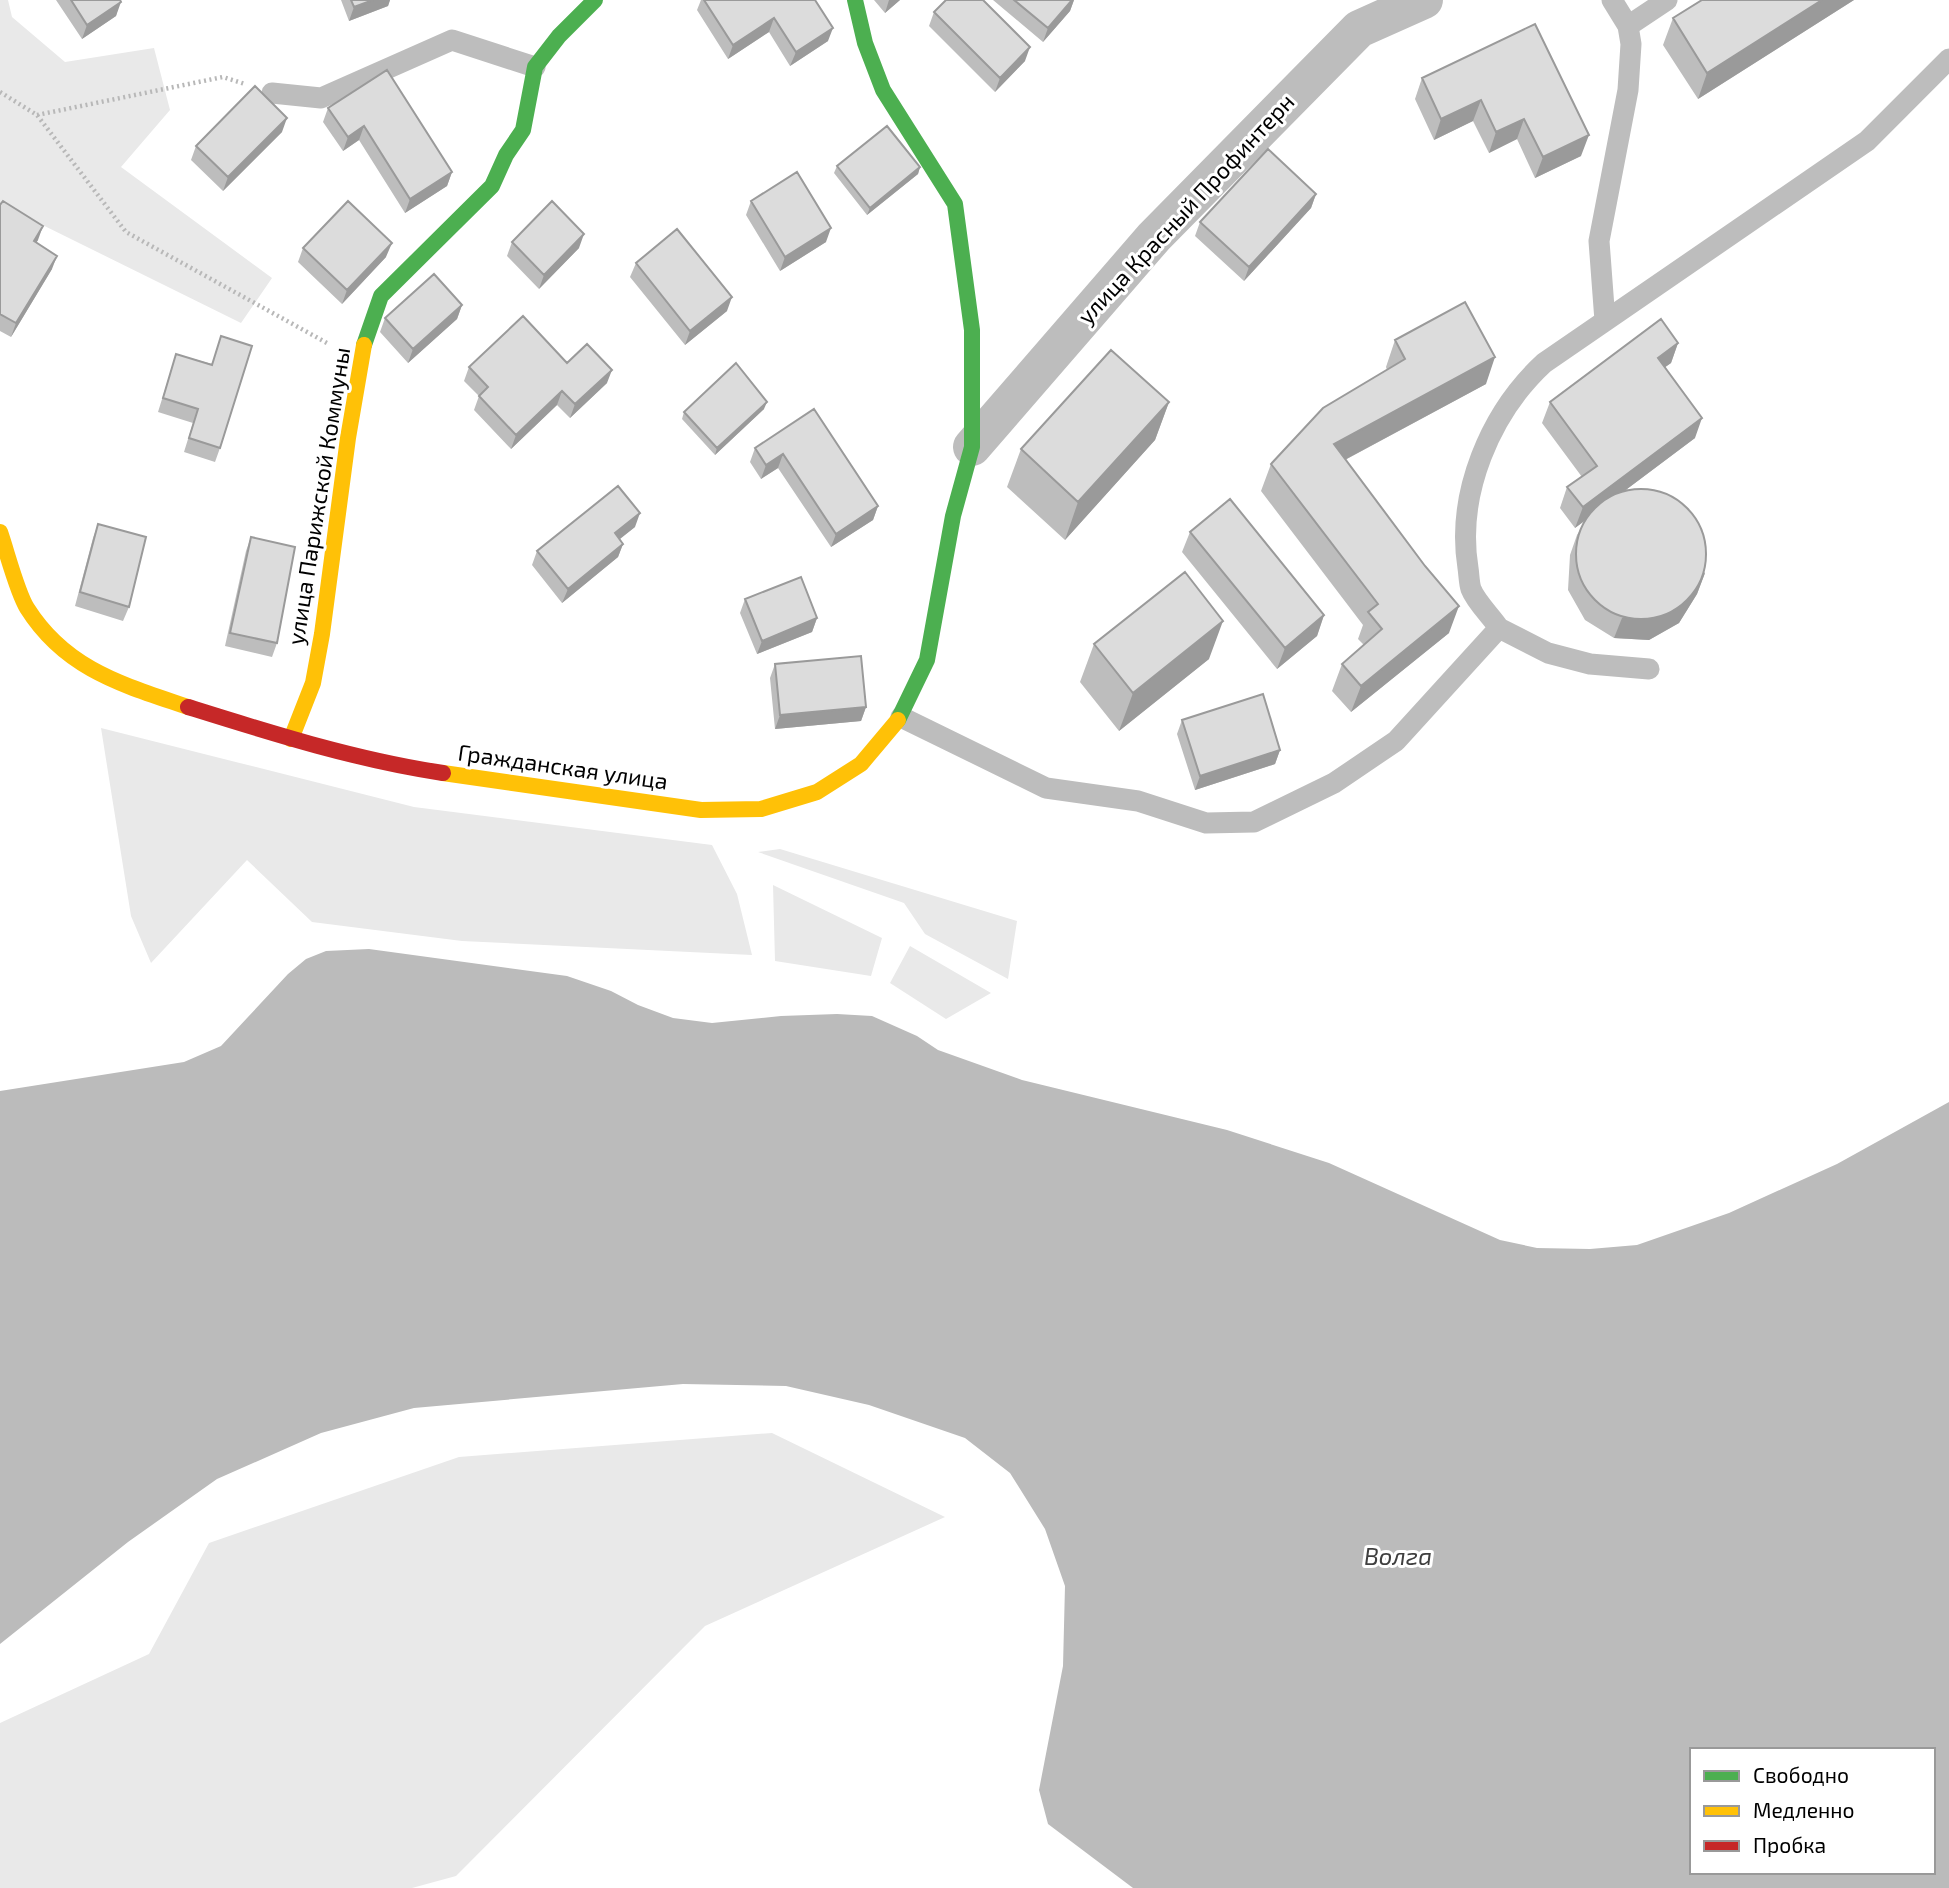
<svg xmlns="http://www.w3.org/2000/svg" width="1949" height="1888" font-family="'Exo 2',sans-serif">
<style>
.green{fill:#e9e9e9}
.water{fill:#bbb;fill-rule:evenodd}
.lines{fill:none;stroke-linecap:round;stroke-linejoin:round}
.path{stroke:#b8b8b8;stroke-width:4.5;stroke-dasharray:2 3.5;stroke-linecap:butt}
.lane{stroke:#bdbdbd;stroke-width:21}
.street{stroke:#bdbdbd;stroke-width:38}
.fast{stroke:#4caf50;stroke-width:16}
.slow{stroke:#ffc107;stroke-width:16}
.jam{stroke:#c62828;stroke-width:16}
.wall{fill:#bdbdbd}
.shaded-wall{fill:#9a9a9a}
.building{fill:#dcdcdc;stroke:#9a9a9a;stroke-width:2}
.labels{text-anchor:middle;stroke-width:6;stroke-linejoin:round;paint-order:stroke}
.street-label{font-size:23px;fill:#000;stroke:#fff}
.water-label{font-size:24px;font-style:italic;fill:#3f3f3f;stroke:#fff}
</style>
<rect width="100%" height="100%" fill="#fff"/>
<!-- green -->
<path class="green" d="M0 0H8L12 17 65 62 154 48 170 110 121 167 272 278 241 323 0 204Z
M101 728 414 807 712 845 737 894 752 955 462 941 312 922 247 860 151 963 131 916Z
M780 849 1017 921 1008 979 925 934 904 903 758 852Z
M773 885 882 938 871 976 775 961Z
M910 946 991 993 946 1019 890 983Z
M772 1433 945 1517 705 1626 456 1876 412 1888H0V1723L149 1654 209 1543 459 1457Z"/>
<!-- water -->
<path class="water" d="M369 949 567 976 611 991 638 1005 673 1018 712 1023 781 1016 837 1014 872 1016 917 1036 938 1050 1022 1080 1227 1130 1329 1163 1500 1240 1537 1248 1590 1249 1637 1245 1729 1213 1837 1164 1949 1102V1888H1133L1048 1824 1039 1790 1063 1666 1065 1586 1045 1529 1010 1473 965 1438 869 1405 786 1386 683 1384 414 1408 321 1433 217 1479 128 1542 0 1644V1091L184 1062 221 1046 288 974 306 959 326 951ZM1692 1750H1933V1872H1692Z"/>
<g class="lines">
<!-- path -->
<path class="path" d="M0 92 37 115 126 232 327 343
M37 115 223 77 245 84"/>
<!-- lane -->
<path class="lane" d="M1628 26 1667 0
M272 93 321 98 452 40 535 67
M1605 321 1599 241 1628 90 1631 44 1628 26 1612 0
M1499 628 1548 653 1590 664 1649 669
M901 717 1046 788 1138 801 1206 823 1254 822 1334 783 1396 741 1499 628C1491 616 1476 602 1471 589 1469 583 1469 574 1468 568 1456 494 1490 413 1544 363L1867 141 1949 59"/>
<!-- street -->
<path class="street" d="M972 447 1154 237 1359 29 1424 0"/>
<!-- fast -->
<path class="fast" d="M855 0 865 43 883 90 955 204 972 330V447L953 516 927 660 898 720
M364 345 381 296 492 186 506 155 523 130 535 67 559 36 595 0"/>
<!-- slow -->
<path class="slow" d="M0 532C7 552 17 592 27 608 66 670 124 685 188 707
M291 739 313 683 322 634 348 438 364 345
M443 773 701 810 761 809 817 792 861 764 898 720"/>
<!-- jam -->
<path class="jam" d="M188 707C271 733 356 760 443 773"/>
</g>
<!-- wall -->
<path class="wall" d="M56 0H120L116 16 82 39Z
M341 0H390L388 6 349 21Z
M701 0H815L828 41 790 66 769 32 728 59 697 10Z
M874 0H900L885 13Z
M993 0H1074L1070 11 1043 42Z
M1854 0 1698 99 1663 45 1673 18Z
M934 12 1025 61 995 92 929 26Z
M1535 24 1581 156 1535 178 1517 139 1489 153 1473 121 1434 140 1415 99 1422 78Z
M328 108 452 172 447 186 405 213 359 140 343 151 323 122Z
M282 132 223 191 191 160 196 146Z
M837 166 920 167 918 174 867 215 834 173Z
M1316 194 1311 208 1244 281 1195 236 1200 222Z
M751 201 826 242 780 271 746 215Z
M0 205 38 240 36 243 52 269 11 337 0 331Z
M512 242 579 248 539 289 507 256Z
M303 248 386 257 342 304 298 262Z
M636 263 727 311 685 345 630 277Z
M462 305 457 319 408 363 380 332 385 318Z
M221 336 220 448 215 462 184 452 193 423 158 412 176 354 212 364Z
M1395 340 1486 384 1345 460 1449 633 1351 712 1332 691 1342 664 1364 645 1358 639 1363 625 1261 491 1271 464 1387 370 1386 367Z
M1678 343 1671 363 1665 367 1695 438 1627 489 1705 573 1697 594 1679 623 1649 640 1614 638 1585 620 1568 590 1570 555 1577 535 1587 519 1575 528 1560 508 1567 487 1582 477 1542 423 1550 402Z
M567 363 607 383 570 418 557 405 511 449 474 410 479 396 464 381 469 367Z
M1169 402 1155 440 1065 540 1007 487 1021 449Z
M764 409 715 455 682 419 684 412Z
M814 409 878 506 873 520 831 547 778 468 761 479 750 462 755 448Z
M98 524 129 607 123 621 75 606 93 538Z
M635 527 619 539 623 544 618 557 562 603 532 565 537 551Z
M1190 532 1324 615 1317 636 1277 669 1182 552Z
M251 537 277 643 272 657 225 646 246 551Z
M745 599 817 618 812 632 757 654 740 613Z
M1094 644 1209 659 1119 731 1080 682Z
M775 664 866 707 861 721 775 729 770 678Z
M1182 720 1280 750 1275 764 1195 790 1177 734Z"/>
<!-- shaded-wall -->
<path class="shaded-wall" d="M373 0H390L388 6 349 21 354 7Z
M889 0H900L885 13Z
M1072 0H1074L1070 11 1043 42 1048 28Z
M1822 0H1854L1698 99 1707 73Z
M121 2 116 16 82 39 87 25Z
M774 18 769 32 728 59 733 45Z
M833 28 828 41 790 66 796 52Z
M1030 47 1025 61 995 92 1000 78Z
M1481 100 1473 121 1434 140 1441 119Z
M287 118 282 132 223 191 228 177Z
M1524 119 1517 139 1489 153 1496 132Z
M364 126 359 140 343 151 348 137Z
M1589 135 1581 156 1535 178 1543 157Z
M920 167 918 174 867 215 870 208Z
M452 172 447 186 405 213 410 199Z
M1316 194 1311 208 1244 281 1249 267Z
M43 226 38 240 29 255 34 241Z
M831 228 826 242 780 271 785 257Z
M584 234 579 248 539 289 544 275Z
M392 243 386 257 342 304 347 290Z
M57 256 52 269 11 337 16 323Z
M732 297 727 311 685 345 690 331Z
M462 305 457 319 408 363 413 349Z
M1678 343 1671 363 1650 378 1658 358Z
M1495 357 1486 384 1324 471 1334 444Z
M612 370 607 383 570 418 575 404Z
M562 391 557 405 511 449 516 435Z
M767 402 764 409 715 455 717 448Z
M1169 402 1155 440 1065 540 1078 502Z
M1702 418 1695 438 1575 528 1583 507Z
M783 454 778 468 761 479 766 465Z
M878 506 873 520 831 547 836 534Z
M640 513 635 527 610 547 615 533Z
M623 544 618 557 562 603 568 589Z
M1705 573 1697 594 1679 623 1649 640 1614 638 1622 618Z
M1459 606 1449 633 1351 712 1361 686Z
M1324 615 1317 636 1277 669 1285 648Z
M817 618 812 632 757 654 762 641Z
M1223 621 1209 659 1119 731 1133 693Z
M866 707 861 721 775 729 780 715Z
M1280 750 1275 764 1195 790 1200 776Z"/>
<!-- building -->
<path class="building" d="M71 0H120L121 2 87 25Z
M351 0H373L354 7Z
M704 0H815L833 28 796 52 774 18 733 45Z
M946 0H983L1030 47 1000 78 934 12Z
M1014 0H1072L1048 28Z
M1702 0H1822L1707 73 1673 18Z
M1535 24 1589 135 1543 157 1524 119 1496 132 1481 100 1441 119 1422 78Z
M387 70 452 172 410 199 364 126 348 137 328 108Z
M255 86 287 118 228 177 196 146Z
M887 126 920 167 870 208 837 166Z
M1268 149 1316 194 1249 267 1200 222Z
M797 172 831 228 785 257 751 201Z
M3 201 43 226 34 241 57 256 16 323 0 314V205Z
M348 201 392 243 347 290 303 248Z
M552 201 584 234 544 275 512 242Z
M677 229 732 297 690 331 636 263Z
M434 274 462 305 413 349 385 318Z
M1465 302 1495 357 1334 444 1425 566 1459 606 1361 686 1342 664 1382 629 1368 612 1378 604 1271 464 1323 408 1405 359 1395 340Z
M523 316 567 363 587 344 612 370 575 404 562 391 516 435 479 396 488 387 469 367Z
M1661 319 1678 343 1658 358 1702 418 1583 507 1567 487 1597 466 1550 402Z
M221 336 252 346 220 448 189 438 198 409 163 398 176 354 212 365Z
M1111 350 1169 402 1078 502 1021 449Z
M736 363 767 402 717 448 684 412Z
M814 409 878 506 836 534 783 454 766 465 755 448Z
M618 486 640 513 615 533 623 544 568 589 537 551Z
M1576 554a65 65 0 1 1 130 0a65 65 0 1 1-130 0Z
M1230 499 1324 615 1285 648 1190 532Z
M98 524 146 537 129 607 80 592Z
M251 537 295 547 277 643 230 633Z
M1185 572 1223 621 1133 693 1094 644Z
M801 577 817 618 762 641 745 599Z
M861 656 866 707 780 715 775 664Z
M1263 694 1280 750 1200 776 1182 720Z"/>
<g class="labels">
<!-- street labels -->
<g class="street-label">
<text transform="translate(1186 209) rotate(-47)" y="8">улица Красный Профинтерн</text>
<text transform="translate(319 496) rotate(-81)" y="8">улица Парижской Коммуны</text>
<text transform="translate(563 767) rotate(8)" y="8">Гражданская улица</text>
</g>
<!-- water labels -->
<g class="water-label">
<text x="1398" y="1565">Волга</text>
</g>
</g>
<!-- legend -->
<rect x="1690" y="1748" width="245" height="126" fill="#ffffff" stroke="#999999" stroke-width="2"/>
<rect x="1704" y="1771" width="35" height="10" fill="#4caf50" stroke="#999999" stroke-width="2"/>
<text x="1753" y="1783" font-size="21" fill="#000000">Свободно</text>
<rect x="1704" y="1806" width="35" height="10" fill="#ffc107" stroke="#999999" stroke-width="2"/>
<text x="1753" y="1818" font-size="21" fill="#000000">Медленно</text>
<rect x="1704" y="1841" width="35" height="10" fill="#c62828" stroke="#999999" stroke-width="2"/>
<text x="1753" y="1853" font-size="21" fill="#000000">Пробка</text>
</svg>
